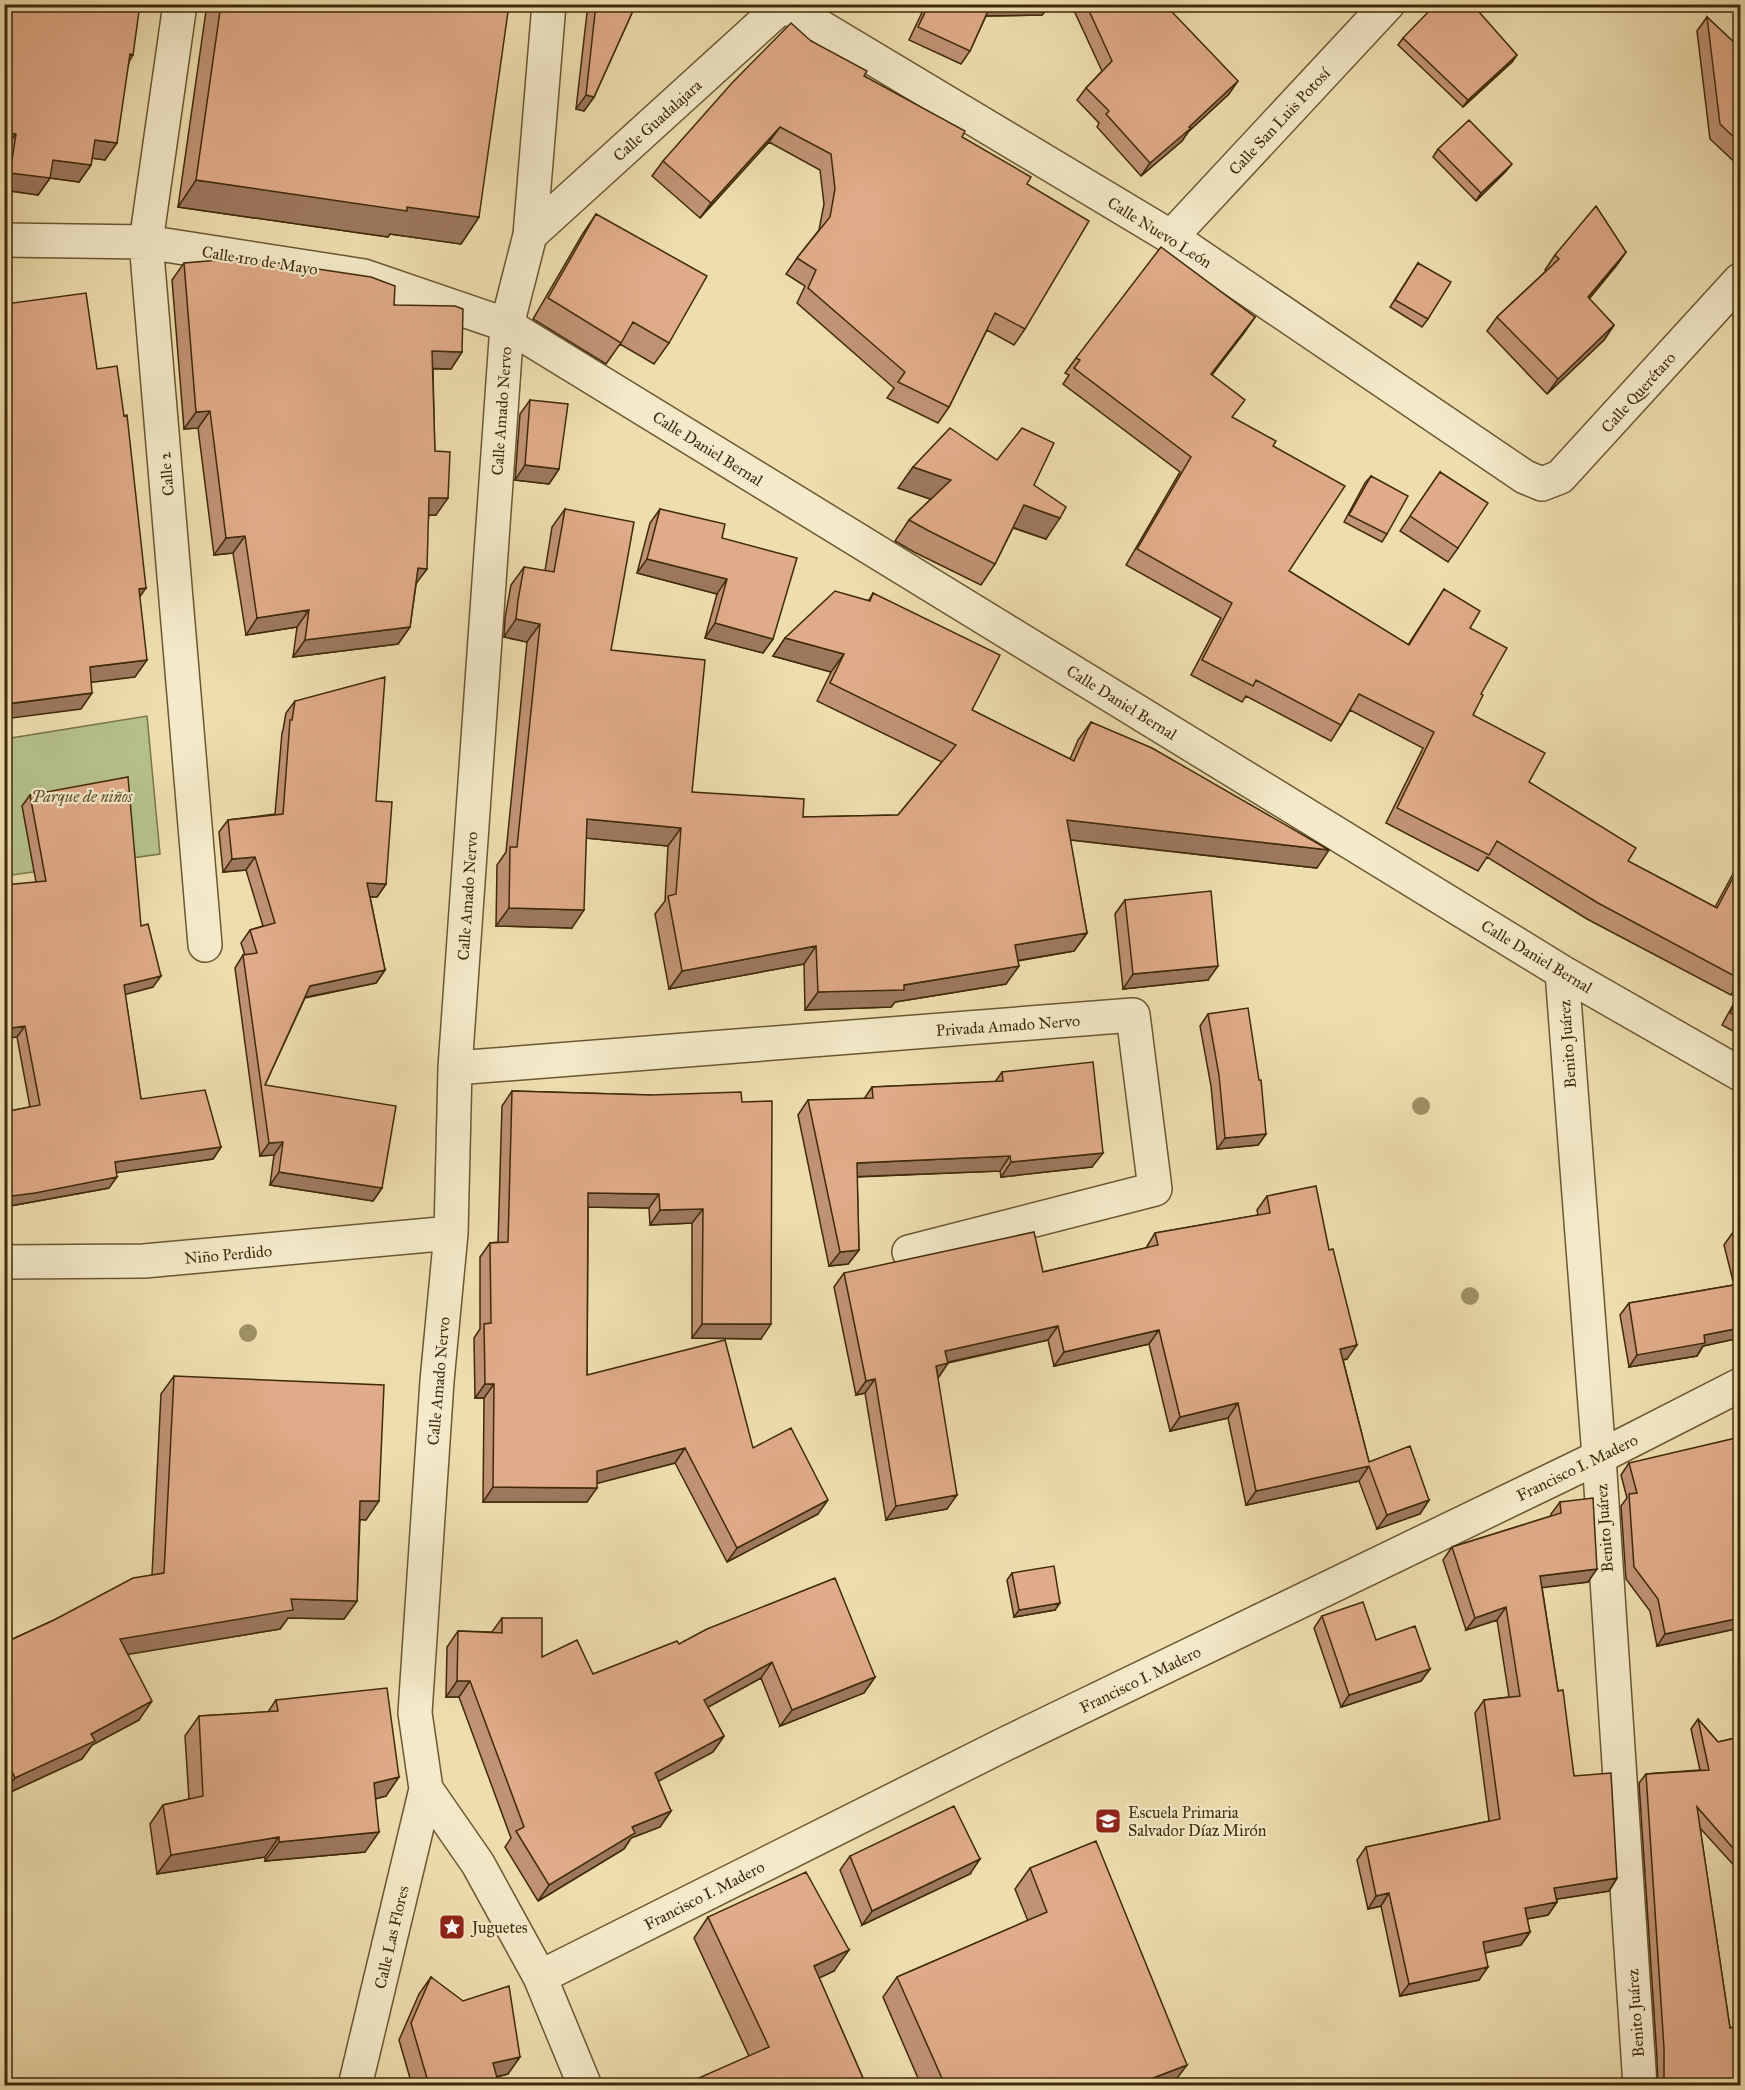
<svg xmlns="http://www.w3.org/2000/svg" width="1745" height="2090" font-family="'IM FELL Great Primer',serif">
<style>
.green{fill:#b6c28c;stroke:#7a764a;stroke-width:1.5}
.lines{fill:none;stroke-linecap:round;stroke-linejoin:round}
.minor-casing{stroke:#6b5732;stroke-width:36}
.minor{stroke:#f4eaca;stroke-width:33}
.tree{fill:#9e9065}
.wall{fill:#c19375;stroke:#3f2a09;stroke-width:1.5}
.shaded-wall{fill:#9d785f;stroke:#3f2a09;stroke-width:1.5}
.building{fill:#e0ab88;stroke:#3f2a09;stroke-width:1.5}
.labels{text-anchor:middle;stroke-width:4.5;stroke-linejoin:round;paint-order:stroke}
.street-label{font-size:16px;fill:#3f2a09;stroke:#f4eaca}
.park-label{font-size:16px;font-style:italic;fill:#5d502a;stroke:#f4eaca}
.poi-label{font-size:16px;fill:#3f2a09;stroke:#f4eaca;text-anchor:start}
</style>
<rect width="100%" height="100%" fill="#eedeae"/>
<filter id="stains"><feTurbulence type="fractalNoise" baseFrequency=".00333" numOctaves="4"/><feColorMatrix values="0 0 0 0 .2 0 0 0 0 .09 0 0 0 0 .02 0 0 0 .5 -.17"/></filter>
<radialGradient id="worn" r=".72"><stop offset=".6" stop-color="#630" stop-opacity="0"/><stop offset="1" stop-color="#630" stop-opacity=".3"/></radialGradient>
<!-- green -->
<path class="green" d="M147 716 160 854 5 876V739Z"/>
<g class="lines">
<defs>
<path id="minor" d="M180 4 146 242 205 945
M784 5 1171 237 1525 477 1542 484 1560 477 1740 280
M530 235 784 4
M1171 237 1388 4
M4 240 146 242 364 276 507 325 1562 972 1740 1074
M1562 972 1599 1457 1640 2086
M455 1068 1133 1015 1155 1189 909 1252
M4 1262 144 1261 451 1233
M426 1789 478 1864 540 1977 585 2086
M540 1977 1005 1744 1599 1457 1740 1385
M355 2086 426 1789 415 1713 437 1381 451 1233 455 1068 507 325 530 235 549 4"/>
</defs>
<!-- minor casing -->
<use href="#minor" class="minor-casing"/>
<!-- minor -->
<use href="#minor" class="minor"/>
</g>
<!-- trees -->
<g class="tree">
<circle cx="1421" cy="1106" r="9"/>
<circle cx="1470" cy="1296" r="9"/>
<circle cx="248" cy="1333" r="9"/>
</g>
<!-- wall -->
<path class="wall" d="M4 4 133 55 129 62 105 160 92 158 91 165 79 182 50 178 38 195 4 190Z
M207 4H455L479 217 461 244 390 234 388 237 178 207Z
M588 4H636L594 97 584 111 576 109Z
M926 4H1051L1042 15 986 16 970 51 961 64 909 40Z
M1071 4H1164L1229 94 1188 132 1182 141 1141 176 1097 127 1099 123 1077 100 1086 88 1102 71Z
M1707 17 1740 48V167L1710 139 1697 31Z
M1403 38 1512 62 1463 107 1398 45Z
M811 41 864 76 962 137 1027 184 1025 329 1014 345 987 330 949 407 938 423 887 398 894 388 797 303 805 286 786 274 797 258 819 230 824 204 820 170 769 142 700 218 652 176 663 161Z
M1438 149 1506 171 1476 201 1433 157Z
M596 214 669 343 654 364 620 344 606 364 533 319 582 235Z
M1626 252 1616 266 1589 299 1614 325 1604 340 1547 394 1487 331 1497 317 1546 271 1545 270 1555 255Z
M184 263 394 305 462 352 451 369H433L436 515H429L416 585 410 627 398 644 293 657 297 627 246 635 233 553 214 555 198 428 184 429 172 280Z
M1418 263 1428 319 1422 327 1390 307Z
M1255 317 1212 375 1233 418 1273 446 1289 571 1408 645 1444 589 1470 628 1481 694 1473 715 1529 782 1628 861 1715 907 1740 861V980L1731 995 1587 919 1487 857 1478 871 1386 823 1423 748 1350 710 1341 725 1331 741 1246 696 1242 702 1191 675 1221 618 1126 565 1180 472 1063 384 1069 375 1065 373 1076 358Z
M530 400 559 469 549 484 515 480 520 414Z
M1440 472 1458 548 1448 562 1400 531Z
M1371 476 1387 534 1382 542 1344 522 1365 483Z
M1034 485 1046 539 1013 528 995 564 981 585 914 552 895 541 909 520 931 499 898 488Z
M565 509 611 650 692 792 803 817 898 815 942 762 817 701 831 672 773 656 785 638 869 600 873 593 972 710 1070 759 1078 740 1091 722 1317 868 1070 840 1087 933 1074 951 1018 961 1006 984 895 1002 891 1007 805 1010 804 964 669 989 655 914 665 901 668 846 586 838 572 928 496 926 497 865 506 852 527 642 504 637 505 618 511 585 524 567 545 571 552 527Z
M660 509 722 538 773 639 763 653 705 638 717 594 637 573 650 523Z
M295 701 376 801 386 884 377 897H370L385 970 376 983 305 998 265 1085 382 1188 373 1201 270 1185 274 1155 260 1156 235 968 243 955H245L241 943 250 930 263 926 246 870 223 872 219 832 228 820 275 814 282 733 283 730 286 713Z
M30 795 141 926 153 987 125 994 141 1099 221 1147 213 1159 116 1172 109 1188 4 1207V1112L30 1107 17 1037 36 882 22 806Z
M1125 900 1208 980 1123 989 1115 914Z
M1740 992V1035L1722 1025Z
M1208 1014 1266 1134 1258 1145 1217 1149 1211 1086 1200 1026Z
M1002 1072 1092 1167 1001 1177 1000 1171 857 1177 859 1250 848 1264 829 1266 798 1115 808 1100 864 1099 872 1087 995 1082Z
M512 1091 651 1095 761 1339 692 1338V1223L650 1225 649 1208 588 1207 587 1375 753 1448 818 1514 727 1562 675 1463 597 1483 587 1502H483L484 1398H475L474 1338 480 1329V1257L490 1243 498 1242 502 1106Z
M1267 1196 1347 1359 1343 1360 1369 1462 1429 1500 1420 1514 1377 1529 1359 1481 1246 1505 1228 1418 1170 1431 1149 1344 1054 1366 1048 1340 948 1363 938 1378 947 1509 886 1520 865 1393 856 1395 834 1287 844 1273 1043 1272 1146 1248 1155 1233 1258 1215 1257 1210Z
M1740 1229V1338L1703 1346 1697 1356 1629 1367 1620 1315 1629 1303 1734 1285 1724 1245 1734 1231Z
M174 1376 366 1520 360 1519 357 1601 344 1619 288 1618 280 1629 127 1654 139 1720 92 1745 82 1759 4 1795V1643L152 1575 161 1394Z
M1629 1463 1740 1628 1657 1646 1650 1611 1626 1579 1621 1506 1627 1498 1621 1475Z
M1560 1502 1588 1582 1542 1587 1558 1691 1574 1776 1617 1878 1609 1891 1556 1899 1557 1902 1548 1915 1527 1919 1530 1932 1521 1945 1485 1953 1479 1980 1400 1996 1381 1906 1368 1909 1357 1860 1366 1847 1489 1821 1475 1713 1484 1700 1509 1697 1497 1620 1466 1630 1443 1560 1452 1547 1551 1516V1514Z
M1012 1573 1055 1610 1014 1617 1007 1580Z
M1322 1616 1376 1640 1430 1669 1421 1681 1341 1707 1314 1628Z
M502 1618 542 1657 593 1674 679 1644 875 1677 864 1693 780 1726 761 1678 708 1707 724 1736 713 1752 658 1781 671 1811 660 1827 631 1838 624 1849 538 1901 505 1847 511 1838 459 1697H446L447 1647 458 1631 492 1632Z
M276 1700 386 1796 375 1799 365 1852 265 1861V1857L157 1874 150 1824 163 1805 189 1799 185 1736 199 1716 268 1712Z
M1698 1719 1718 1742 1740 1737V1872L1700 1828 1730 2028 1740 2085H1658L1657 2058 1639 1783 1646 1774 1700 1770 1691 1729Z
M850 1856 970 1874 862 1925 840 1870Z
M1030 1868 1172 2085H921L883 1997 897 1977 1028 1921 1015 1889Z
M708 1917 834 1971 819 1978 866 2085 749 2056 694 1938Z
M431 1977 508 2074 497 2077 499 2085H412L399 2040 419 1994Z"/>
<!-- shaded-wall -->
<path class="shaded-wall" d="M991 4H1051L1042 15 983 16Z
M1517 55 1512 62 1463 107 1468 100Z
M1238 81 1229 94 1188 132 1182 141 1141 176 1150 163Z
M586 95 594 97 584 111 576 109Z
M780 127 769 142 700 218 711 203Z
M4 132 16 134 4 150Z
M95 140 117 143 105 160 83 157Z
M53 160 91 165 79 182 50 178 38 195 4 190V180L10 173Z
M1512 164 1506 171 1476 201 1481 193Z
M196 180 407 207 479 217 461 244 390 234 388 237 178 207Z
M1626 252 1616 266 1578 312 1588 297Z
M1255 317 1244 333 1200 390 1211 374Z
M1614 325 1604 340 1547 394 1558 379Z
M432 351 462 352 451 369 420 368Z
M210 411 198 428 184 429 196 412Z
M525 465 559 469 549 484 515 480Z
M913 467 951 480 936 501 898 488Z
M429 498H448L436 515H418Z
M1024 505 1060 518 1046 539 1009 526Z
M245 536 233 553 214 555 226 538Z
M647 559 727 579 717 594 637 573Z
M418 568 427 569 415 585Z
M146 588 134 605 139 589Z
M309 610 297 627 246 635 257 618Z
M516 619 540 624 527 642 504 637Z
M715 623 773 639 763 653 705 638Z
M410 627 398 644 293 657 305 640Z
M785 638 844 654 831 672 773 656Z
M147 660 135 677 78 684 90 667Z
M92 693 81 709 4 719V707L7 704Z
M587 819 681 828 668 846 574 837Z
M1067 820 1329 850 1317 868 1054 838Z
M255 857 246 870 223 872 232 859Z
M367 883 386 884 377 897 358 896Z
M509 908 584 910 572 928 496 926Z
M1087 933 1074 951 1003 963 1015 945Z
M816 946 804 964 669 989 682 971Z
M1019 966 1006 984 895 1002 891 1007 805 1010 818 992 904 985Z
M1218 966 1208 980 1123 989 1133 974Z
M385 970 376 983 301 998 310 986Z
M161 976 153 987 116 997 124 985Z
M25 1026 17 1037 4 1039V1029Z
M1266 1134 1258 1145 1217 1149 1225 1138Z
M283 1142 274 1155 260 1156 269 1143Z
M221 1147 213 1159 107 1174 115 1162Z
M1103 1153 1092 1167 1001 1177 1011 1162Z
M1010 1156 1000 1171 847 1177 857 1163Z
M279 1172 382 1188 373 1201 270 1185Z
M117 1177 109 1188 4 1207V1197Z
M588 1193 659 1194 649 1208 578 1207Z
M703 1209 692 1223 650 1225 660 1210Z
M859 1250 848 1264 829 1266 840 1252Z
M702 1324H771L761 1339 692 1338Z
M1058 1326 1048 1340 935 1365 945 1351Z
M1740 1328V1338L1703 1346 1697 1356 1629 1367 1637 1355 1704 1335Z
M1159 1330 1149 1344 1054 1366 1064 1352Z
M1357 1345 1347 1359 1330 1363 1340 1349Z
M948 1363 938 1378 936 1366Z
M875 1379 865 1393 856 1395 866 1381Z
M485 1384H494L484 1398H475Z
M1238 1403 1228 1418 1170 1431 1180 1417Z
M685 1448 675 1463 587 1486 597 1471Z
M1369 1466 1359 1481 1246 1505 1256 1491Z
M493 1487 597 1488 587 1502H483Z
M957 1495 947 1509 886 1520 896 1506Z
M828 1500 818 1514 727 1562 737 1548Z
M1429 1500 1420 1514 1377 1529 1387 1515Z
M360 1501H379L366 1520 348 1519Z
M1597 1569 1588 1582 1531 1589 1540 1576Z
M291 1599 357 1601 344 1619 288 1618 280 1629 107 1658 120 1639Z
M1060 1603 1055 1610 1014 1617 1019 1610Z
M1506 1607 1497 1620 1466 1630 1475 1618Z
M1740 1618V1628L1657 1646 1665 1634Z
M772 1662 761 1678 692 1716 704 1700Z
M1430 1669 1421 1681 1341 1707 1349 1695Z
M875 1677 864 1693 780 1726 792 1710Z
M457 1681H470L459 1697H446Z
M152 1701 139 1720 92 1745 82 1759 4 1795V1793L15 1778 91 1734Z
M724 1736 713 1752 644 1789 655 1773Z
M399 1777 386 1796 360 1803 374 1783Z
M671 1811 660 1827 631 1838 624 1849 538 1901 549 1885 632 1827Z
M379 1832 365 1852 265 1861 279 1842Z
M279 1837 265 1857 157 1874 171 1855Z
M980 1859 970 1874 862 1925 872 1911Z
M1617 1878 1609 1891 1545 1901 1554 1888Z
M1389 1893 1381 1906 1368 1909 1376 1896Z
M1557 1902 1548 1915 1516 1921 1525 1908Z
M1530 1932 1521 1945 1475 1955 1483 1942Z
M849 1950 834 1971 800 1987 814 1966Z
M1488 1967 1479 1980 1400 1996 1409 1984Z
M520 2057 508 2074 481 2080 493 2063Z
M1187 2065 1172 2085H1135Z"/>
<!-- building -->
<path class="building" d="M4 4H140L133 55 130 54 117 143 95 140 91 165 53 160 50 178 10 173 16 134 4 132Z
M221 4H455L508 12 479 217 407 207V211L196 180Z
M596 4H636L594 97 586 95Z
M929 4H991L970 51 918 27Z
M1086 4H1164L1174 14 1238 81 1189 127 1191 128 1150 163 1106 114 1109 111 1086 88 1112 61Z
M1438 4H1472L1517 55 1468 100 1403 38 1435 5 1436 6Z
M1707 17 1740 48V143L1720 124Z
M791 23 811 41 867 71 864 76 965 131 962 137 1031 177 1027 184 1089 221 1025 329 995 313 949 407 898 382 905 372 808 288 816 270 797 258 830 217 835 189 831 154 780 127 711 203 663 161 732 83Z
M1469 120 1512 164 1481 193 1438 149Z
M1596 206 1626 252 1588 297 1614 325 1558 379 1497 317 1559 259 1555 255Z
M596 214 707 276 669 343 633 322 621 343 548 298Z
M1161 247 1255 317 1211 374 1245 400 1232 417 1276 441 1273 446 1345 486 1289 571 1409 645 1444 589 1480 611 1470 628 1507 648 1481 694 1483 695 1473 715 1545 753 1529 782 1636 848 1628 861 1717 908 1740 865V979L1598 903 1497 841 1489 855 1397 808 1434 732 1359 694 1341 725 1256 680 1253 686 1202 660 1232 603 1137 549 1191 457 1074 368 1080 360 1076 358Z
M244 258 371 277 395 286 394 305 455 306 463 309 462 352 432 351 435 451 450 452 448 498H429L427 569 418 568 410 627 305 640 309 610 257 618 245 536 226 538 210 411 196 412 184 263Z
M1418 263 1451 282 1428 319 1395 300Z
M4 292 6 304 86 293 97 369 117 366 124 416 127 415 146 588 139 589 147 660 90 667 92 693 7 704 9 710 4 711Z
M530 400 568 404 559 469 525 465Z
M950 428 997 460 1022 428 1054 443 1034 485 1066 507 1060 518 1024 505 995 564 929 531 909 520 951 480 913 467Z
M1440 472 1488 503 1458 548 1410 516Z
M1371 476 1408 496 1387 534 1349 515Z
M565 509 634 522 611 650 705 660 692 792 804 799 803 817 898 815 956 745 830 683 844 654 785 638 835 591 870 601 873 593 1000 655 972 710 1074 761 1091 722 1152 748 1329 850 1067 820 1087 933 1015 945 1019 966 904 985V990L818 992 816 946 682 971 668 896 676 894 681 828 587 819 584 910 509 908 510 847H517L540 624 516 619 518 600 524 567 554 572Z
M660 509 725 524 722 538 797 558 773 639 715 623 727 579 647 559Z
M385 677 376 801 392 802 386 884 367 883 385 970 310 986 265 1085 396 1106 382 1188 279 1172 283 1142 269 1143 243 955 257 953 250 930 275 923 255 857 232 859 228 820 283 814 290 720H292L295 701Z
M128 777 141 926 148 924 161 976 124 985 141 1099 205 1090 221 1147 115 1162 117 1177 35 1193 4 1197V1112L40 1105 25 1026 4 1029V885L46 881 30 795Z
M1211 891 1218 966 1133 974 1125 900Z
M1740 995V1018L1730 1013Z
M1248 1008 1259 1080H1261L1266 1134 1225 1138 1219 1075 1208 1014Z
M1093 1062 1103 1153 1011 1162 1010 1156 857 1163 859 1250 840 1252 808 1100 873 1098 872 1087 1003 1081 1002 1072Z
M512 1091 651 1095 741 1092 742 1102 772 1101 771 1324H702L703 1209 660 1210 659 1194 588 1193 587 1375 725 1340 753 1448 791 1428 828 1500 737 1548 685 1448 597 1471V1488L493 1487 494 1384H485L484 1324 491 1323 490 1243 508 1242Z
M1316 1186 1329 1250 1333 1249 1357 1345 1340 1349 1369 1462 1410 1446 1429 1500 1387 1515 1369 1466 1256 1491 1238 1403 1180 1417 1159 1330 1064 1352 1058 1326 945 1351 948 1363 936 1366 957 1495 896 1506 875 1379 866 1381 844 1273 1034 1232 1043 1272 1158 1245 1155 1233 1270 1213 1267 1196Z
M1740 1229V1257L1734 1231Z
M1740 1284V1328L1704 1335 1705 1343 1637 1355 1629 1303Z
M174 1376 384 1385 379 1501H360L357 1601 291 1599 293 1610 120 1639 152 1701 91 1734 95 1741 15 1778 6 1759 4 1760V1643L54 1620 133 1578 164 1573Z
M1740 1437V1618L1665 1634 1658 1599 1634 1567 1629 1494 1637 1493 1629 1463Z
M1593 1498 1597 1569 1540 1576 1558 1691 1563 1690 1574 1776 1611 1773 1617 1878 1554 1888 1557 1902 1525 1908 1530 1932 1483 1942 1488 1967 1409 1984 1389 1893 1376 1896 1366 1847 1500 1819 1484 1700 1520 1696 1506 1607 1475 1618 1452 1547 1561 1513 1560 1502Z
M1054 1566 1060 1603 1019 1610 1012 1573Z
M835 1578 875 1677 792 1710 772 1662 704 1700 724 1736 655 1773 671 1811 632 1827 635 1833 549 1885 516 1831 524 1827 470 1681H457L458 1631 502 1633V1618H542V1657L577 1640 593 1674 677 1641 679 1644 707 1629Z
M1363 1602 1376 1640 1415 1626 1430 1669 1349 1695 1322 1616Z
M387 1688 399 1777 374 1783 379 1832 279 1842V1837L171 1855 163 1805 203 1796 199 1716 278 1711 276 1700Z
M1698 1719 1718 1742 1740 1737V1856L1697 1807 1730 2028 1740 2025V2085H1665L1664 2081V2048L1646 1774 1709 1770Z
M954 1806 980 1859 872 1911 850 1856Z
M1096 1841 1187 2065 1135 2085H945L897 1977 1047 1912 1030 1868Z
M806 1872 849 1950 814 1966 866 2085H683L769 2047 708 1917Z
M431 1977 463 2001 509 1986 520 2057 493 2063 499 2085H429L411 2023Z"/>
<!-- icons -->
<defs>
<symbol id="school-square" viewBox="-11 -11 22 22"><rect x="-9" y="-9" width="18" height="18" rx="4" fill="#8f2418" stroke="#f4eaca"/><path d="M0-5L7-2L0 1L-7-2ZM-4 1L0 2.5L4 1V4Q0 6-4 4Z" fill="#fff"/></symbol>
<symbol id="sight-square" viewBox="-11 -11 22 22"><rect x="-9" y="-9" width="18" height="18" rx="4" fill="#8f2418" stroke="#f4eaca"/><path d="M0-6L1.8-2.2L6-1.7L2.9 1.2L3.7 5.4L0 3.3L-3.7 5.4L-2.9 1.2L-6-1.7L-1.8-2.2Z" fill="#fff"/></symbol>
</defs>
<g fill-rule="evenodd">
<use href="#school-square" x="1093" y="1806" width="30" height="30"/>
<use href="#sight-square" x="437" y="1912" width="30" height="30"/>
</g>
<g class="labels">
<!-- street labels -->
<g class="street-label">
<text transform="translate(657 120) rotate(-42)" y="6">Calle Guadalajara</text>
<text transform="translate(1279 121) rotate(-47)" y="6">Calle San Luis Potosí</text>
<text transform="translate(1160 232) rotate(32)" y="6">Calle Nuevo León</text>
<text transform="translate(260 260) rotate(9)" y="6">Calle 1ro de Mayo</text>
<text transform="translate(1638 392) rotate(-48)" y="6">Calle Querétaro</text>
<text transform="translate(501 411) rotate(-86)" y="6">Calle Amado Nervo</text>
<text transform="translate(708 448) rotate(32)" y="6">Calle Daniel Bernal</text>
<text transform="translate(166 474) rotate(-95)" y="6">Calle 2</text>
<text transform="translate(1122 702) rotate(32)" y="6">Calle Daniel Bernal</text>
<text transform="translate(467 896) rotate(-86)" y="6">Calle Amado Nervo</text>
<text transform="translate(1537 956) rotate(31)" y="6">Calle Daniel Bernal</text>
<text transform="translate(1008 1025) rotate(-4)" y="6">Privada Amado Nervo</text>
<text transform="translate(1567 1044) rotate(-94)" y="6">Benito Juárez</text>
<text transform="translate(228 1254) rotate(-5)" y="6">Niño Perdido</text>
<text transform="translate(438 1381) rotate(-85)" y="6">Calle Amado Nervo</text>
<text transform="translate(1577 1467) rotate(-26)" y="6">Francisco I. Madero</text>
<text transform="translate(1604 1528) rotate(-94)" y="6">Benito Juárez</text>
<text transform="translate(1140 1679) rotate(-26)" y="6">Francisco I. Madero</text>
<text transform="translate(704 1895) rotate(-27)" y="6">Francisco I. Madero</text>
<text transform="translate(391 1937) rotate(-77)" y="6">Calle Las Flores</text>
<text transform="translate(1635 2013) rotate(-94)" y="6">Benito Juárez</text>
</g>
<!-- park labels -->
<g class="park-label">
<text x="82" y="802">Parque de niños</text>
</g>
<!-- poi labels -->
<g class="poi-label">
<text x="1128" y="1818">Escuela Primaria<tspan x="1128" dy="18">Salvador Díaz Mirón</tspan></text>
<text x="472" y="1933">Juguetes</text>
</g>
</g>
<!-- margin -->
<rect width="1745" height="2090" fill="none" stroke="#eedeae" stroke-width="24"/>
<rect x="6" y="6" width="1733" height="2078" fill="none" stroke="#3f2a09" stroke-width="3"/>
<rect x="12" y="12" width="1721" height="2066" fill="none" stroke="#3f2a09" stroke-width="1.5"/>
<rect width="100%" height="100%" filter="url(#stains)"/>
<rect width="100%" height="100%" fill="url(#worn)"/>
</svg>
